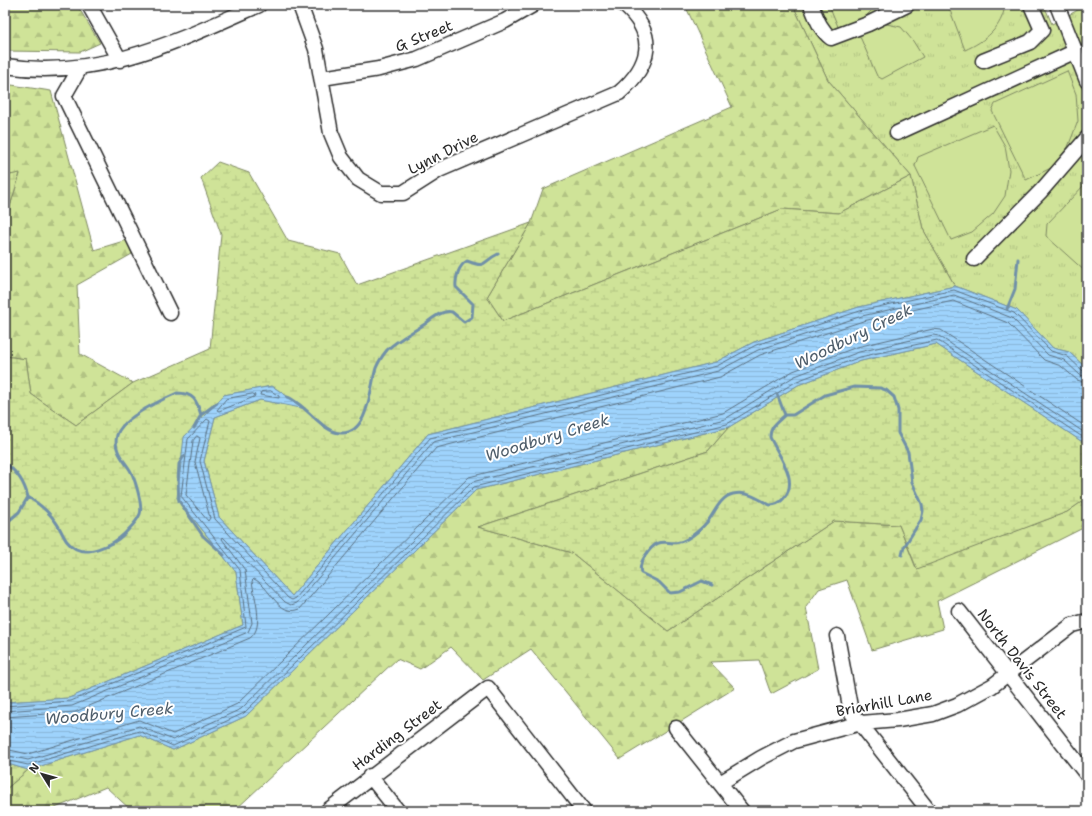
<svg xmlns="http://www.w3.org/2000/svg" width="1092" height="816" font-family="'Shantell Sans',sans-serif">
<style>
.grass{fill:url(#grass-tufts);stroke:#7d8762}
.forest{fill:url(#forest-firs);stroke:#7d8762}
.wetland{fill:url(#wetland-marsh);stroke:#7d8762}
.garden{fill:#cfe398;stroke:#7d8762}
.water{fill:url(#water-rules);stroke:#7090a8}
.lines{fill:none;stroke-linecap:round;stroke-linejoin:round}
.shore{stroke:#596e7f;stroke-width:1}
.stream{stroke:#7090a8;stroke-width:3}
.minor-casing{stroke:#2b2b2b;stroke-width:17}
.minor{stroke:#fff;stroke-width:14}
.labels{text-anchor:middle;stroke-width:4;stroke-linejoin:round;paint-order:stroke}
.street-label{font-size:15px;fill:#2b2b2b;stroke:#fff}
.water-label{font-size:16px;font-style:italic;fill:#4e5d6a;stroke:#fff}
</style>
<defs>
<pattern id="grass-tufts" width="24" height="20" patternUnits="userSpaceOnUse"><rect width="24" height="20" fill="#cfe398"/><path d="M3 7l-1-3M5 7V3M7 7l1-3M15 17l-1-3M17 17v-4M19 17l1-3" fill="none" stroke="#b2c383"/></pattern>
<pattern id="forest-firs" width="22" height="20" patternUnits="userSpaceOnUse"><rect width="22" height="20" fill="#cfe398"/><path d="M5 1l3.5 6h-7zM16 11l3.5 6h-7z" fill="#b2c383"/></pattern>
<pattern id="wetland-marsh" width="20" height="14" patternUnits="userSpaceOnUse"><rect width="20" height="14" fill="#cfe398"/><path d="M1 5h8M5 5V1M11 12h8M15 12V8" fill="none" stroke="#b2c383"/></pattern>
<pattern id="water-rules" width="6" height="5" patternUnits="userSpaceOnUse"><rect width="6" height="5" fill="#9ed3fc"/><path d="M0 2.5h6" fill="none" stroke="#88b5d8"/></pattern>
</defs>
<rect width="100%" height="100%" fill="#fff"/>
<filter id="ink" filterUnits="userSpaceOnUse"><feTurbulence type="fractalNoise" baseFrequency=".025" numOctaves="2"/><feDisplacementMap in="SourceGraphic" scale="8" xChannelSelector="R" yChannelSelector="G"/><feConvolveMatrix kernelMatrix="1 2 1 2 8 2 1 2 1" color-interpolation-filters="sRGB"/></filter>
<g filter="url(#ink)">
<!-- grass -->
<path class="grass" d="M793 5H1044L1052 24 1087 5V369L1069 352 1053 348 1017 310 955 286 923 229 911 176 828 80Z"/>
<!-- forest -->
<path class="forest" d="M5 5H77L100 43 80 52 5 51Z
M685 5H793L828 80 911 176 839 213 782 209 503 321 487 297 531 223 543 189 732 107Z
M5 84 51 91 94 250 127 240 132 254 77 285 80 354 133 383 76 425 31 394 26 359 5 356V223L20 174 5 176Z
M729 427 708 451 478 527 572 553 668 631 834 521 899 525 916 568 1067 512 1087 498V526L937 601 943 629 872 650 847 580 819 589 806 607 818 669 771 694 759 660 710 662 735 688 620 759 531 649 483 680 451 647 420 669 397 659 234 811H132L106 787 48 811H5V790L28 770 139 735 173 750 246 716 476 490Z"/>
<!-- wetland -->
<path class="wetland" d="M218 162 249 173 288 241 340 254 357 285 531 223 487 297 503 321 782 209 839 213 911 176 923 229 955 286 859 307 754 342 716 362 428 434 292 596 219 517 204 461 215 417 260 400 304 408 272 386 224 395 177 498 236 572 243 625 69 698 5 702V356L26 359 31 394 76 425 133 383 210 349 221 234 201 178Z
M20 173 5 223V176Z
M936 344 1081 441 1087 440V498L1067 512 917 569 899 525 834 521 668 631 572 553 478 527 708 451 729 427 798 385 861 361Z
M5 763 28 770 5 790Z"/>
<!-- garden -->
<path class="garden" d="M829 5H877L863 19 839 29Z
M948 5H1005C1002 28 985 41 965 50Z
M882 23 901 27 913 41 923 57 882 79 877 76 858 32Z
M1067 71 1076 94 1078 121 1068 147 1051 168 1026 180 992 111 995 104Z
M993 125 1005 146 1009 170 1005 196 993 214 972 232 951 240 915 166 918 157Z
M1087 182V273L1046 236 1047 224Z"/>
<!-- water -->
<path class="water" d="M955 286 1017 310 1053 348 1069 352 1087 369V440L1081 441 936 344 861 361 798 385 729 427 476 490 246 716 173 750 139 735 28 770 5 763V702L69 698 243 625 236 572 177 498 184 437 224 395 272 386 306 409 260 400 215 417 204 461 219 517 292 596 428 434 716 362 754 342 859 307Z"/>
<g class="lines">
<!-- shore -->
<path class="shore" d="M271 391 279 396V398L260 395 261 392Z
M253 394 255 395 254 397 219 411 217 410 226 399Z
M197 436 200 438 195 462 210 518 208 521 186 495 193 441Z
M5 706 71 701 246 627 240 570 181 496 188 439 207 419 210 421 200 461 215 519 288 598 292 600 296 598 430 438 717 366 756 345 860 311 954 290 1014 313 1051 351 1067 356 1083 371 1087 372
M5 711 72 706 248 632 252 623 245 570 222 539 223 537 285 602 291 605 297 603 433 442 718 371 758 350 862 316 954 295 1012 318 1048 355 1064 360 1080 375 1087 377
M5 717 75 712 250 638C265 627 254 597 252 581L254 579C270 586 278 618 300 609L436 448 720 377 760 355 863 321 953 301 1008 323 1044 360 1061 366 1077 380 1087 383
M5 749 28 754 139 720 173 734 237 704 469 477 723 413 793 371 857 347 933 329 941 330 1083 425H1087
M5 755 28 760 139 726 173 740 241 709 472 482 725 419 795 376 859 352 933 335 939 336 1082 431H1087
M5 760 28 765 139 731 173 746 244 713 474 487 727 424 797 381 860 357 937 340 1081 436H1087"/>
<!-- stream -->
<path class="stream" d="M1007 309 1015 289 1018 259
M777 394 785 415
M287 397C305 403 323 434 342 433 369 433 370 387 376 368 378 363 383 355 387 350 397 340 413 332 425 324 431 319 443 309 452 312L464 322 472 317 473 304 456 287C455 278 459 265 467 261 488 269 481 262 498 254
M194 428 201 415 217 403
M184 456 179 464 178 481 179 501 203 536 224 555
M5 463C18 473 24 482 28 497L19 512 5 524
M28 497C38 503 48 511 55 521 63 531 63 542 76 549 87 554 98 549 108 545 117 541 123 536 129 529 133 525 138 519 140 514 143 506 135 478 130 470 123 459 113 450 117 435 122 418 161 400 177 393 194 393 197 401 201 415
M712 585 702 581 680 592 670 593 659 582 641 573C639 567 641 562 645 556 662 531 668 550 687 539 696 534 702 528 708 521 715 512 720 497 733 494 748 491 758 499 770 505 776 505 780 503 784 498 800 480 777 454 770 437 770 426 778 422 785 415H793L825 395 854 387 880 388 886 390 894 397 898 410V433L908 452 912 482 922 504 923 511 921 520 904 547 902 555"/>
<defs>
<path id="minor" d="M89 5 120 60
M300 5 316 49 331 133 341 157 358 179 381 193H403L439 170 619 93C651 65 658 35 624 5
M811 5C816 17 820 30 831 38L868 24 907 5
M1057 5 1087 81
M983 61 1030 42 1042 30 1031 5
M5 66C100 80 175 42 259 5
M80 68 64 96 170 313
M322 78 379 69 417 59 505 21 533 5
M897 133 1076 51
M974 259 1041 191 1087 138
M959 611 1087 775
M837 636 851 712 929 811
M676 728 742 811
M370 776 398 811
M720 783 761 758 794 741 861 723 898 720 933 714 957 705 992 686 1072 625 1087 621
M327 811 488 688 584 811"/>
</defs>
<!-- minor casing -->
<use href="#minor" class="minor-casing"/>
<!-- minor -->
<use href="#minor" class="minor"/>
</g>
</g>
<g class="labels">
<!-- street labels -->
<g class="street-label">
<text transform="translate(424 36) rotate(-22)" y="5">G Street</text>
<text transform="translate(443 153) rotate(-27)" y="5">Lynn Drive</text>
<text transform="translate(1022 664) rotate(52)" y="5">North Davis Street</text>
<text transform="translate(884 703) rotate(-10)" y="5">Briarhill Lane</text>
<text transform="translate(397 735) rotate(-37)" y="5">Harding Street</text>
</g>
<!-- water labels -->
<g class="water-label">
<text transform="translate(853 336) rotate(-26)" y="6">Woodbury Creek</text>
<text transform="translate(547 437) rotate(-17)" y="6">Woodbury Creek</text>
<text transform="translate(109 713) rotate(-5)" y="6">Woodbury Creek</text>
</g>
</g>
<!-- margin -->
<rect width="1092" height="816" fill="none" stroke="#fff" stroke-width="20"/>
<rect x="10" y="10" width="1072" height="796" fill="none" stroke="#2b2b2b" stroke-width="1.5" filter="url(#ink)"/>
<!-- north arrow -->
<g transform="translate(42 774) rotate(307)" stroke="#ffffff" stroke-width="3" paint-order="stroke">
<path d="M0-3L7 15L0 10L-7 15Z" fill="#2b2b2b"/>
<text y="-6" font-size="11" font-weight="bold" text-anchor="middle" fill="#2b2b2b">N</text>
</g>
</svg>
